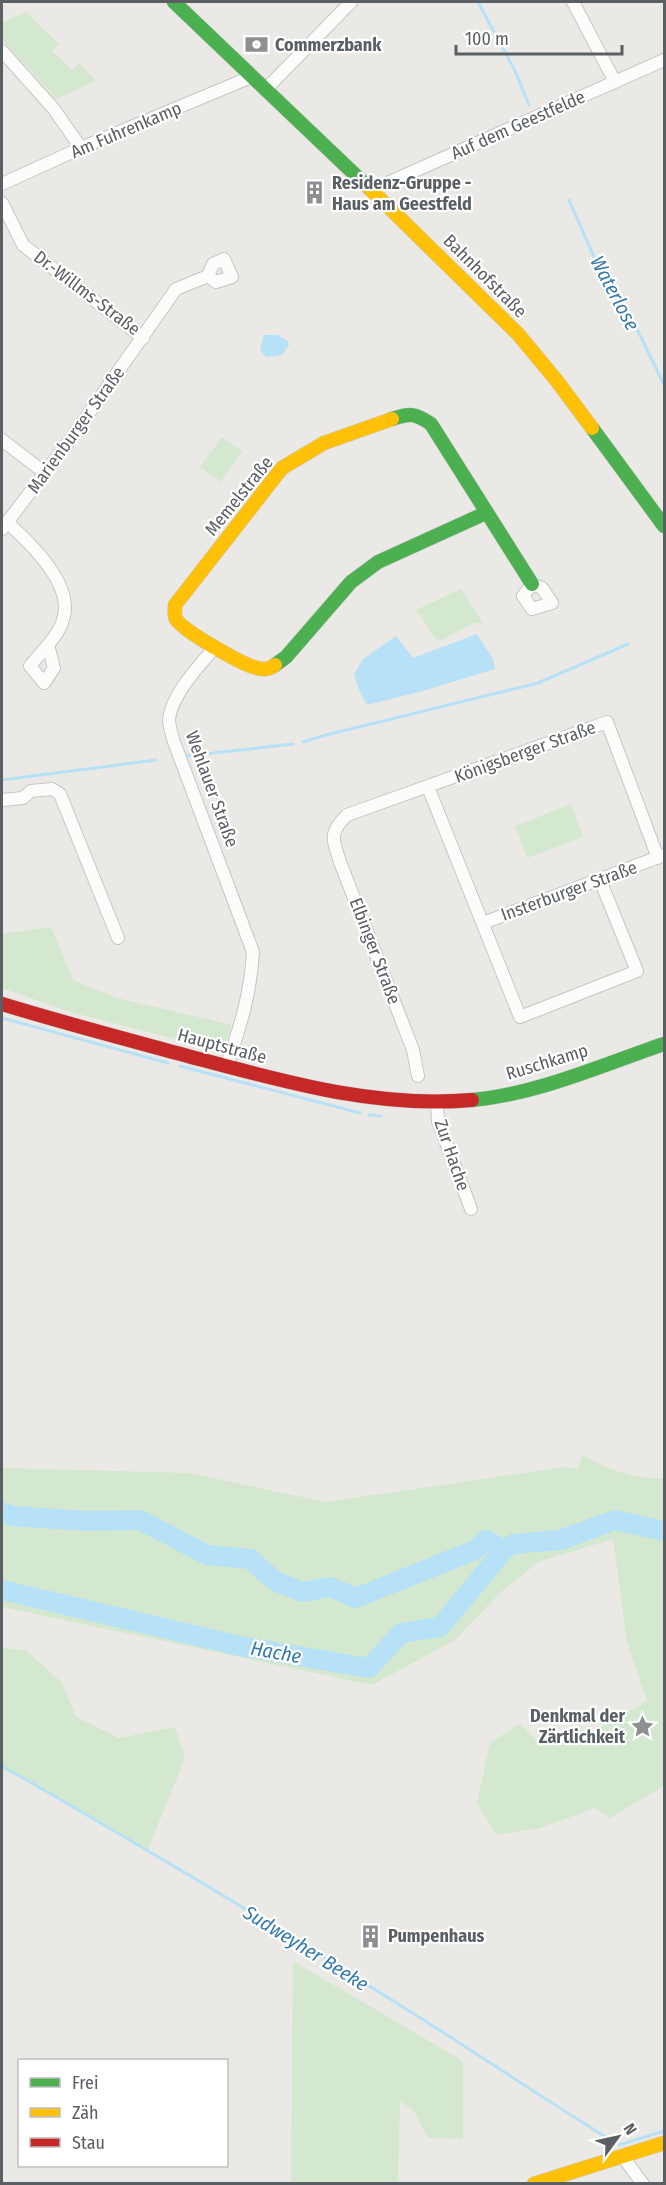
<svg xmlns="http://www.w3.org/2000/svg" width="666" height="2185" font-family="'Fira Sans Condensed',sans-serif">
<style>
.green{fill:#d3e8ce}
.water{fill:#b7e1f7}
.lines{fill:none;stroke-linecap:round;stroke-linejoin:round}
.stream{stroke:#b7e1f7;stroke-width:3}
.river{stroke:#b7e1f7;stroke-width:20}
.street-casing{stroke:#c6c6c6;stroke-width:14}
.fast-casing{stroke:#c7c7c7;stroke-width:15}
.slow-casing{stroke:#c7c7c7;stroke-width:15}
.jam-casing{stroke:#c7c7c7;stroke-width:15}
.street{stroke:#fcfcfb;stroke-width:12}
.fast{stroke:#4caf50;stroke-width:14}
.slow{stroke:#ffc107;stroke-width:14}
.jam{stroke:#c62828;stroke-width:14}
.labels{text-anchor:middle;stroke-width:4.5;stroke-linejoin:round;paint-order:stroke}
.poi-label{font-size:18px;font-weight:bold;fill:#5a5f64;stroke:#fff;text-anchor:start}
.street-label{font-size:18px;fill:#5a5f64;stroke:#fff}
.water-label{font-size:20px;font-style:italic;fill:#3679ad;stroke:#fff}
</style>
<rect width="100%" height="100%" fill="#ebe9e5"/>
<!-- green -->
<path class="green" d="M26 12 59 44 52 51 72 70 79 63 96 81 56 99 2 39V23Z
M222 437 242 451 221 482 200 467Z
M461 589 483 623H474L442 640 436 639 416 610Z
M571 804 583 837 527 858 515 826Z
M51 927 73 980 117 998 232 1025 225 1045 208 1047 74 1013 2 988V934Z
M582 1455C606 1469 636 1480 664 1478V1786L610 1818 595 1808 540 1828 496 1835 477 1803 490 1743 520 1724 542 1745 571 1728 594 1731 647 1701 627 1642 613 1539 538 1562 500 1593 455 1640 372 1685 2 1607V1468L189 1473 326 1502 565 1467 578 1470Z
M2 1648 26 1650 62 1683 76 1717 119 1738 175 1727 185 1758 147 1852 49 1792 2 1769Z
M293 1961 463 2061V2139L428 2138 415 2113 400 2100 398 2183H291Z"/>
<!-- water -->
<path class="water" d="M264 335H278L288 341 289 345 282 355 267 357 263 355 260 348Z
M477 634 493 659 495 669 419 692 367 705 359 690 354 674 363 659 396 636 413 658Z"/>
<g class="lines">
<!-- stream -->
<path class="stream" d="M478 2 515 71 529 105
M569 200 594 257 639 333 664 385
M303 742 326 735 538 683 628 644
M186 756 293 744
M2 780 156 760
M2 1018 168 1063
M180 1066 360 1113
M369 1115 381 1116
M2 1766C144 1847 284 1931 422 2019 484 2058 544 2099 606 2137
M619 2145 664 2131"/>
<!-- river -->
<path class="river" d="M2 1512 12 1516 86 1521 140 1520 207 1555 250 1559 275 1581 302 1592 330 1587 356 1598 475 1550 486 1540 504 1550
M2 1590 240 1646 369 1668 401 1633 440 1627 504 1550 513 1544 560 1540 615 1520 664 1531"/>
<defs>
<path id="street" d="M573 2 615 82
M2 51 53 108 81 148
M265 90 351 2
M2 184 81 148 251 77
M375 193 383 185 664 60
M2 203 23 245 143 338
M2 440 45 473
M7 522C30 543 75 585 63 620 58 637 41 652 30 666L44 683 54 668 48 645
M2 529 70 440 176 289 208 276 216 282 232 277 224 259 213 264 208 276
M532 584 542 588 552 603 532 609 523 596Z
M215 647C199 666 172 694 169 719 169 727 172 735 174 742L253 952C251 992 240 1028 227 1065
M428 787 520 1017 637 971 600 880
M2 800 23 798 31 791 52 789 60 794 118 938
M483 923 664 855
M418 1076 413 1050 340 862C333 839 328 834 347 815L607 722 658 858
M437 1102 438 1121 471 1209
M623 2157 643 2184"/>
<path id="fast" d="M174 2 369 188
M392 419C410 413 415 413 431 424L532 584
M592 428 664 526
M275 665 286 657 351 582 378 562 486 513
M472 1100C538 1094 602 1065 664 1044"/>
<path id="slow" d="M369 188 518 334 557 381 592 428
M275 665C270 669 263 670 257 668 243 665 183 631 176 619 174 615 175 610 175 605L282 468 324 443 392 419
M534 2184 664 2143"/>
<path id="jam" d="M2 1004C67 1024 133 1041 199 1059 289 1083 378 1108 472 1100"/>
</defs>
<!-- street casing -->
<use href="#street" class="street-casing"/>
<!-- fast casing -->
<use href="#fast" class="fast-casing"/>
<!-- slow casing -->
<use href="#slow" class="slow-casing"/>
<!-- jam casing -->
<use href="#jam" class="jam-casing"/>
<!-- street -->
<use href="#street" class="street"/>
<!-- fast -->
<use href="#fast" class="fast"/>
<!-- slow -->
<use href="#slow" class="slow"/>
<!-- jam -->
<use href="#jam" class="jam"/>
</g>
<!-- icons -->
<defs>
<symbol id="bank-bare" viewBox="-9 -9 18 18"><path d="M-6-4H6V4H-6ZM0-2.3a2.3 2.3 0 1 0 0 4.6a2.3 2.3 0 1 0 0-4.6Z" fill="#8d8f91" stroke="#fff" stroke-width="2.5" paint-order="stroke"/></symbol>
<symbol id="building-bare" viewBox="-9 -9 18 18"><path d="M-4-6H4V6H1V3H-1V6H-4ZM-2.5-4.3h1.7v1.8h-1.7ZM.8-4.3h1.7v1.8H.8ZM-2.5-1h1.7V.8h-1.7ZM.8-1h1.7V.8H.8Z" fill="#8d8f91" stroke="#fff" stroke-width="2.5" paint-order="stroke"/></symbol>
<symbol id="sight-bare" viewBox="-9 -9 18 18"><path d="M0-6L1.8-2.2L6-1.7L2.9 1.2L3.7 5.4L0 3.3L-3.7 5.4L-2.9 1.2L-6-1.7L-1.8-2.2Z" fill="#8d8f91" stroke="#fff" stroke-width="2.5" paint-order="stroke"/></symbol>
</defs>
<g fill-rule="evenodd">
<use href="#bank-bare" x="240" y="28" width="33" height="33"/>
<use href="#building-bare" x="298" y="176" width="33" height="33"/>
<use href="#sight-bare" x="626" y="1710" width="33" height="33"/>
<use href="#building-bare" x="354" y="1920" width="33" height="33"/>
</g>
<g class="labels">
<!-- poi labels -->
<g class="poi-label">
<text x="275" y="51">Commerzbank</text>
<text x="332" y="189">Residenz-Gruppe -<tspan x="332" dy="21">Haus am Geestfeld</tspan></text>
<text x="625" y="1722" text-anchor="end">Denkmal der<tspan x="625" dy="21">Zärtlichkeit</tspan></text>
<text x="388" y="1942">Pumpenhaus</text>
</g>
<!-- street labels -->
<g class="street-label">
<text transform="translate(518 125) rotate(-24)" y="6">Auf dem Geestfelde</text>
<text transform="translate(126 130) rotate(-23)" y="6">Am Fuhrenkamp</text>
<text transform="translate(485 276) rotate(45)" y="6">Bahnhofstraße</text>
<text transform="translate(87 293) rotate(37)" y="6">Dr.-Willms-Straße</text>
<text transform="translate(76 430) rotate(-54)" y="6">Marienburger Straße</text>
<text transform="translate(239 496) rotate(-51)" y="6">Memelstraße</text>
<text transform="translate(525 752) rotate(-20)" y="6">Königsberger Straße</text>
<text transform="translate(212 789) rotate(70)" y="6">Wehlauer Straße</text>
<text transform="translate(569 891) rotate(-20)" y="6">Insterburger Straße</text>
<text transform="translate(375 951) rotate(69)" y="6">Elbinger Straße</text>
<text transform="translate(222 1046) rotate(15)" y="6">Hauptstraße</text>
<text transform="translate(547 1062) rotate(-17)" y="6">Ruschkamp</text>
<text transform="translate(452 1155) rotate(71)" y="6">Zur Hache</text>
</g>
<!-- water labels -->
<g class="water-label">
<text transform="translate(615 293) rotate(62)" y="7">Waterlose</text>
<text transform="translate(276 1652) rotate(10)" y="7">Hache</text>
<text transform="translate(306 1948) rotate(32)" y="7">Sudweyher Beeke</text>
</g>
</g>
<!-- border -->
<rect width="666" height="2185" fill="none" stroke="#5a5f64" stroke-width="6"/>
<!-- legend -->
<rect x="18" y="2059" width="210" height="108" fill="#ffffff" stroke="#bdbfc1" stroke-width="1.5"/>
<rect x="30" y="2078" width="30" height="9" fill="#4caf50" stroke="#bdbfc1" stroke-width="1.5"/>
<text x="72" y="2089" font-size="18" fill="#5a5f64">Frei</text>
<rect x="30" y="2108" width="30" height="9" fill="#ffc107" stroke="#bdbfc1" stroke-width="1.5"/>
<text x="72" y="2119" font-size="18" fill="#5a5f64">Zäh</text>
<rect x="30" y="2138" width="30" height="9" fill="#c62828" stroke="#bdbfc1" stroke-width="1.5"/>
<text x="72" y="2149" font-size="18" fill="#5a5f64">Stau</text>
<!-- north arrow -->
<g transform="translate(618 2137) rotate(57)" stroke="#ffffff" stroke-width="4.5" paint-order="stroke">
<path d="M0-4.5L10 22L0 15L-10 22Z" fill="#5a5f64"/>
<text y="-9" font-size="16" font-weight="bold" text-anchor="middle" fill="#5a5f64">N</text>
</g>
<!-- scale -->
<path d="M456 45v9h166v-9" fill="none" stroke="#5a5f64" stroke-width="3"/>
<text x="465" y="45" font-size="18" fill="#5a5f64" stroke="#ffffff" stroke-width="4.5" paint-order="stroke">100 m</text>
</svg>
